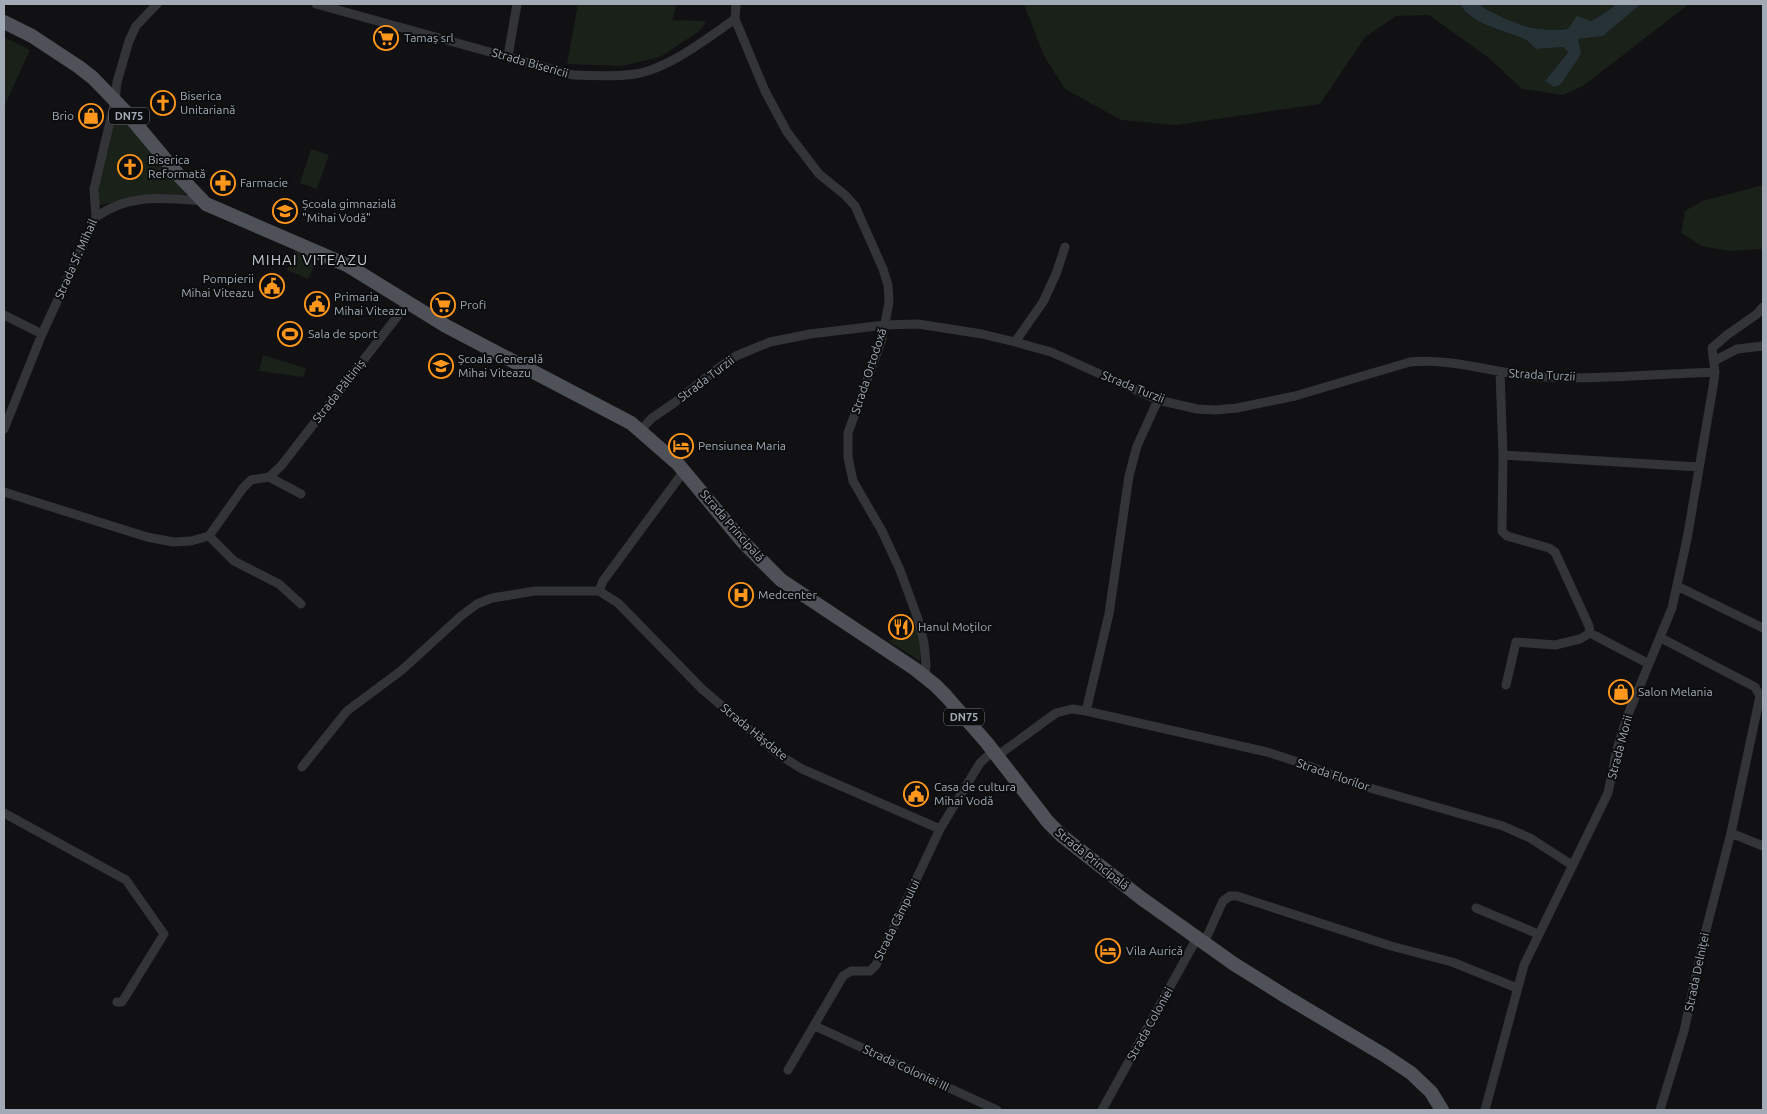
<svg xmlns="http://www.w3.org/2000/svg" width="1767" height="1114" font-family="Ubuntu,sans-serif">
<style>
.green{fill:#192119}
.water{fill:#273237}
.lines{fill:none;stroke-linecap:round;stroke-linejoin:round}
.minor{stroke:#323438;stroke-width:9}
.primary{stroke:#4e5158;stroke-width:14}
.labels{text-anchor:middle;stroke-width:4;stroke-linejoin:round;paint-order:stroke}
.shield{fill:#0c0d0e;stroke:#747b83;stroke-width:1}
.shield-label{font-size:11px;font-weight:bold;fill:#a1aab5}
.poi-label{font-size:12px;fill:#a1aab5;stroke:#0c0d0e;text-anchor:start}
.street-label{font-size:12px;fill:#a1aab5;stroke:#0c0d0e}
.quarter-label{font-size:15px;letter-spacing:1px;fill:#c3c8d1;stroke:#0c0d0e}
</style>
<rect width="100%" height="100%" fill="#111113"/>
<!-- green -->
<path class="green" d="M578 4H677L672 20 706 21 701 30 660 57 622 66 567 64Z
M1024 4H1460C1471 26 1504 30 1524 39 1529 41 1532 46 1536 49L1563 47 1568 51 1545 81 1554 86 1577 39 1603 36 1641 4H1689L1583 86 1563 95 1522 89 1489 58 1429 15 1396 16 1365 37 1320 104 1176 125 1121 120 1065 89 1044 56Z
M1480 4H1616L1605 13 1591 21 1568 29 1550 31 1511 23 1482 7Z
M4 37 30 50 4 107Z
M116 108 186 194 142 196 101 205 96 201Z
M311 149 329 155 317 189 300 183Z
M1763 185V249L1728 251 1702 246 1681 233 1685 211 1702 201Z
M296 248 318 258 308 279 287 270Z
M263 355 305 368 306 370 303 377 259 371Z
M916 629 921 645 920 661 888 641Z"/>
<!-- water -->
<path class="water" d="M1460 4H1480L1482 7C1512 23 1533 33 1568 29L1577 16 1591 21 1605 13 1616 4H1641L1603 36 1578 39 1581 54 1561 84 1554 87 1545 81 1568 52 1563 47 1536 49C1532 46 1529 41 1524 39 1504 30 1471 25 1460 4Z"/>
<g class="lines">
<!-- minor -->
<path class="minor" d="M316 4 573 75C594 76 614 77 635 74 668 69 708 38 735 19
M736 4 735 19 765 91 787 132 819 174 845 195 855 206 883 269 888 285 889 302 882 339 848 433V457L853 481 882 531 900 570 918 619 924 643 926 664 925 677
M508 56 517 4
M96 217C129 193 165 198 203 201
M4 315 42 334
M1015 342 1043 302 1056 274 1065 247
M1714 361 1737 349 1763 346
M1500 372 1503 455 1502 531 1507 536 1549 548 1555 552 1589 626 1590 633 1580 639 1555 645 1516 642 1506 685
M4 429 42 334 96 217 94 189 115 101 117 82 129 41 136 26 157 4
M640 431 652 418 674 403 717 369 736 356 770 342 810 334 885 325 918 324 982 334 1015 342 1051 352 1158 400 1197 409 1215 410 1237 408 1295 396 1410 362C1451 358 1491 372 1531 376 1591 381 1655 374 1715 372
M1503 455 1699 467
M269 477 301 494
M4 492 147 537 173 542 191 541 209 536 243 488 251 480 269 477 281 466 407 304
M209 536 234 561 279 584 301 604
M1677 586 1763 628
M599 591 603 581 684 471
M1590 633 1649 664
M1086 711 1109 614 1129 476 1137 446 1158 400
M997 756 1056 713 1072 709 1086 711 1267 752 1301 763 1356 784 1503 826 1530 838 1572 865
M302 767 347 711 402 670 461 616 477 604 492 598 535 591H599L618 603 702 689 778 754 802 769 940 829
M4 813 126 880 164 934 122 1002H117
M1731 833 1763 846
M1476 908 1538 934
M1204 943 1223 901 1230 896H1237L1391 946 1452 962 1517 988
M815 1026 997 1110
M788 1070 843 976 851 971H870L876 965 940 829 980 763 993 751
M1102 1110 1197 938
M1485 1110 1524 965 1608 793 1617 749 1627 717 1672 608 1687 539 1713 387 1715 372 1712 348 1727 335 1757 314 1763 307
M1660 1110 1684 1031 1706 930 1731 833 1760 696 1755 687 1661 638"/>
<!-- primary -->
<path class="primary" d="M4 22 32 36 79 67 93 78 125 111 181 178 206 204 347 265 446 326 631 423 678 464 743 542 781 580 915 669 935 685 946 696 987 743 1048 822 1062 836 1141 898 1234 964 1285 996 1384 1055 1411 1073 1431 1092 1442 1110"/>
</g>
<!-- icons -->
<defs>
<symbol id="supermarket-ring" viewBox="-11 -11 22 22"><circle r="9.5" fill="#0c0d0e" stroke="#ff971d" stroke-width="1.5"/><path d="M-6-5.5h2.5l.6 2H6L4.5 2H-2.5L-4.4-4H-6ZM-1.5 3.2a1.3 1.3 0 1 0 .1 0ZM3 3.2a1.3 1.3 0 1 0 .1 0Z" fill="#ff971d"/></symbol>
<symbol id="church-ring" viewBox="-11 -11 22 22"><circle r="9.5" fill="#0c0d0e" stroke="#ff971d" stroke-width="1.5"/><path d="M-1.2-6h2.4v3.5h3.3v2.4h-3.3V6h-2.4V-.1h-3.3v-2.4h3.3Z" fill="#ff971d"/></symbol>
<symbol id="shop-ring" viewBox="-11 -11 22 22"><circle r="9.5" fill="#0c0d0e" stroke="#ff971d" stroke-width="1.5"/><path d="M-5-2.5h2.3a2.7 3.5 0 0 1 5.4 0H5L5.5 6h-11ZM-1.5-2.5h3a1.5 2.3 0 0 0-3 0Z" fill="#ff971d"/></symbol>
<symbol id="pharmacy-ring" viewBox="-11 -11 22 22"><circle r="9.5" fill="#0c0d0e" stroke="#ff971d" stroke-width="1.5"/><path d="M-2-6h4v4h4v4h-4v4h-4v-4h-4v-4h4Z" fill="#ff971d"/></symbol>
<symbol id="school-ring" viewBox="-11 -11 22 22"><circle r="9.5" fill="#0c0d0e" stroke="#ff971d" stroke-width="1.5"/><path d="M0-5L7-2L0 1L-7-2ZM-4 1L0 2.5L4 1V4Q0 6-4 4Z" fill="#ff971d"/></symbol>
<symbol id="civic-ring" viewBox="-11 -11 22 22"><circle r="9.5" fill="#0c0d0e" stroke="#ff971d" stroke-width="1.5"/><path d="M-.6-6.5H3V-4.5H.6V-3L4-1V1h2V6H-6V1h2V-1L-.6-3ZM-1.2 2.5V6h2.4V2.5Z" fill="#ff971d"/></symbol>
<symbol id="stadium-ring" viewBox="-11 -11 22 22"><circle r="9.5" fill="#0c0d0e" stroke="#ff971d" stroke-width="1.5"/><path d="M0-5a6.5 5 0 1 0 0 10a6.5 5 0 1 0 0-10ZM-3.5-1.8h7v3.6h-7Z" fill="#ff971d"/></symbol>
<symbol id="hotel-ring" viewBox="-11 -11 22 22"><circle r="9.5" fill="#0c0d0e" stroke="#ff971d" stroke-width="1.5"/><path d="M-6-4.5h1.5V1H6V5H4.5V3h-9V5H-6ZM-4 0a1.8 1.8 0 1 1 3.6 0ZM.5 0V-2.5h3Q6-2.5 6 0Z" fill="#ff971d"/></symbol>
<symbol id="hospital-ring" viewBox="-11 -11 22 22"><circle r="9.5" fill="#0c0d0e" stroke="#ff971d" stroke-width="1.5"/><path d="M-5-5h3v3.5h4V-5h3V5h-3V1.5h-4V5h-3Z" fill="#ff971d"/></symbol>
<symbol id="restaurant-ring" viewBox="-11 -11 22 22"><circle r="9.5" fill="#0c0d0e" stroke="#ff971d" stroke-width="1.5"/><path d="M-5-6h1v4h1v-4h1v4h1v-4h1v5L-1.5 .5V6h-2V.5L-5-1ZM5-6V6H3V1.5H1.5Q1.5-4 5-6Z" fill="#ff971d"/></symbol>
</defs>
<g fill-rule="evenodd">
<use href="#supermarket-ring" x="372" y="24" width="28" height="28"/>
<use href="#church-ring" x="149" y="89" width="28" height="28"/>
<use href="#shop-ring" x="77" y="102" width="28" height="28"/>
<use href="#church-ring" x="116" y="153" width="28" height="28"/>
<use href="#pharmacy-ring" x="209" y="169" width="28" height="28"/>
<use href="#school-ring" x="271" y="197" width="28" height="28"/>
<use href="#civic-ring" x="258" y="272" width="28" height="28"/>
<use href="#civic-ring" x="303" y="290" width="28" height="28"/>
<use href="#supermarket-ring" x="429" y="291" width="28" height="28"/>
<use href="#stadium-ring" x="276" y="320" width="28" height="28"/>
<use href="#school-ring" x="427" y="352" width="28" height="28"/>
<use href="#hotel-ring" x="667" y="432" width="28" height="28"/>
<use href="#hospital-ring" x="727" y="581" width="28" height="28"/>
<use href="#restaurant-ring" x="887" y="613" width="28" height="28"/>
<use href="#shop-ring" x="1607" y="678" width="28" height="28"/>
<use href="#civic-ring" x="902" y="780" width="28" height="28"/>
<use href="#hotel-ring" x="1094" y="937" width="28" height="28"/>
</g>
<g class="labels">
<!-- shield labels -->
<g class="shield">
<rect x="109" y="107.5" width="40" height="17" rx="4"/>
<rect x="944" y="708.5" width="40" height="17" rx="4"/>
</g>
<g class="shield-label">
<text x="129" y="120">DN75</text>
<text x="964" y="721">DN75</text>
</g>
<!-- poi labels -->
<g class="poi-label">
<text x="404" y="42">Tamaș srl</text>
<text x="180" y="100">Biserica<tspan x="180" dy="14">Unitariană</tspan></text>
<text x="74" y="120" text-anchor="end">Brio</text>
<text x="148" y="164">Biserica<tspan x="148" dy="14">Reformată</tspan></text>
<text x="240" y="187">Farmacie</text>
<text x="302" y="208">Școala gimnazială<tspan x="302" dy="14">"Mihai Vodă"</tspan></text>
<text x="254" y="283" text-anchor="end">Pompierii<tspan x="254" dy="14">Mihai Viteazu</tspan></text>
<text x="334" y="301">Primaria<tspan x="334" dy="14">Mihai Viteazu</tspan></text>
<text x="460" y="309">Profi</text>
<text x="308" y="338">Sala de sport</text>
<text x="458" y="363">Școala Generală<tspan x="458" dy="14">Mihai Viteazu</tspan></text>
<text x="698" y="450">Pensiunea Maria</text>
<text x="758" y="599">Medcenter</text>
<text x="918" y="631">Hanul Moților</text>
<text x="1638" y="696">Salon Melania</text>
<text x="934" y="791">Casa de cultura<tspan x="934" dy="14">Mihai Vodă</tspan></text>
<text x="1126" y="955">Vila Aurică</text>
</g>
<!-- street labels -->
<g class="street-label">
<text transform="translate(530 63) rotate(16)" y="4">Strada Bisericii</text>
<text transform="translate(76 259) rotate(-66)" y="4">Strada Sf. Mihail</text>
<text transform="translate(869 371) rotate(-72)" y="4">Strada Ortodoxă</text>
<text transform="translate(1542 375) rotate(3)" y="4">Strada Turzii</text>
<text transform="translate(706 379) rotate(-37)" y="4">Strada Turzii</text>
<text transform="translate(1133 387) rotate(22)" y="4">Strada Turzii</text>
<text transform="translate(339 391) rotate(-52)" y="4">Strada Păltiniș</text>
<text transform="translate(732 526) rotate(49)" y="4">Strada Principală</text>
<text transform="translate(754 732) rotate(39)" y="4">Strada Hășdate</text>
<text transform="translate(1620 747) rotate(-75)" y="4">Strada Morii</text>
<text transform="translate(1333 775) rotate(19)" y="4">Strada Florilor</text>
<text transform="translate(1092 859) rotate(39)" y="4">Strada Principală</text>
<text transform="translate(897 920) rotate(-64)" y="4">Strada Câmpului</text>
<text transform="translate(1697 972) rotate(-78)" y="4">Strada Delniței</text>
<text transform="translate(1150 1024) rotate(-61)" y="4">Strada Coloniei</text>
<text transform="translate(906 1068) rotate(25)" y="4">Strada Coloniei III</text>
</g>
<!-- quarter labels -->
<g class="quarter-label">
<text x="310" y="265">MIHAI VITEAZU</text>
</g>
</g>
<!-- border -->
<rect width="1767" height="1114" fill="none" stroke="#a1aab5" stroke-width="10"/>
</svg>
